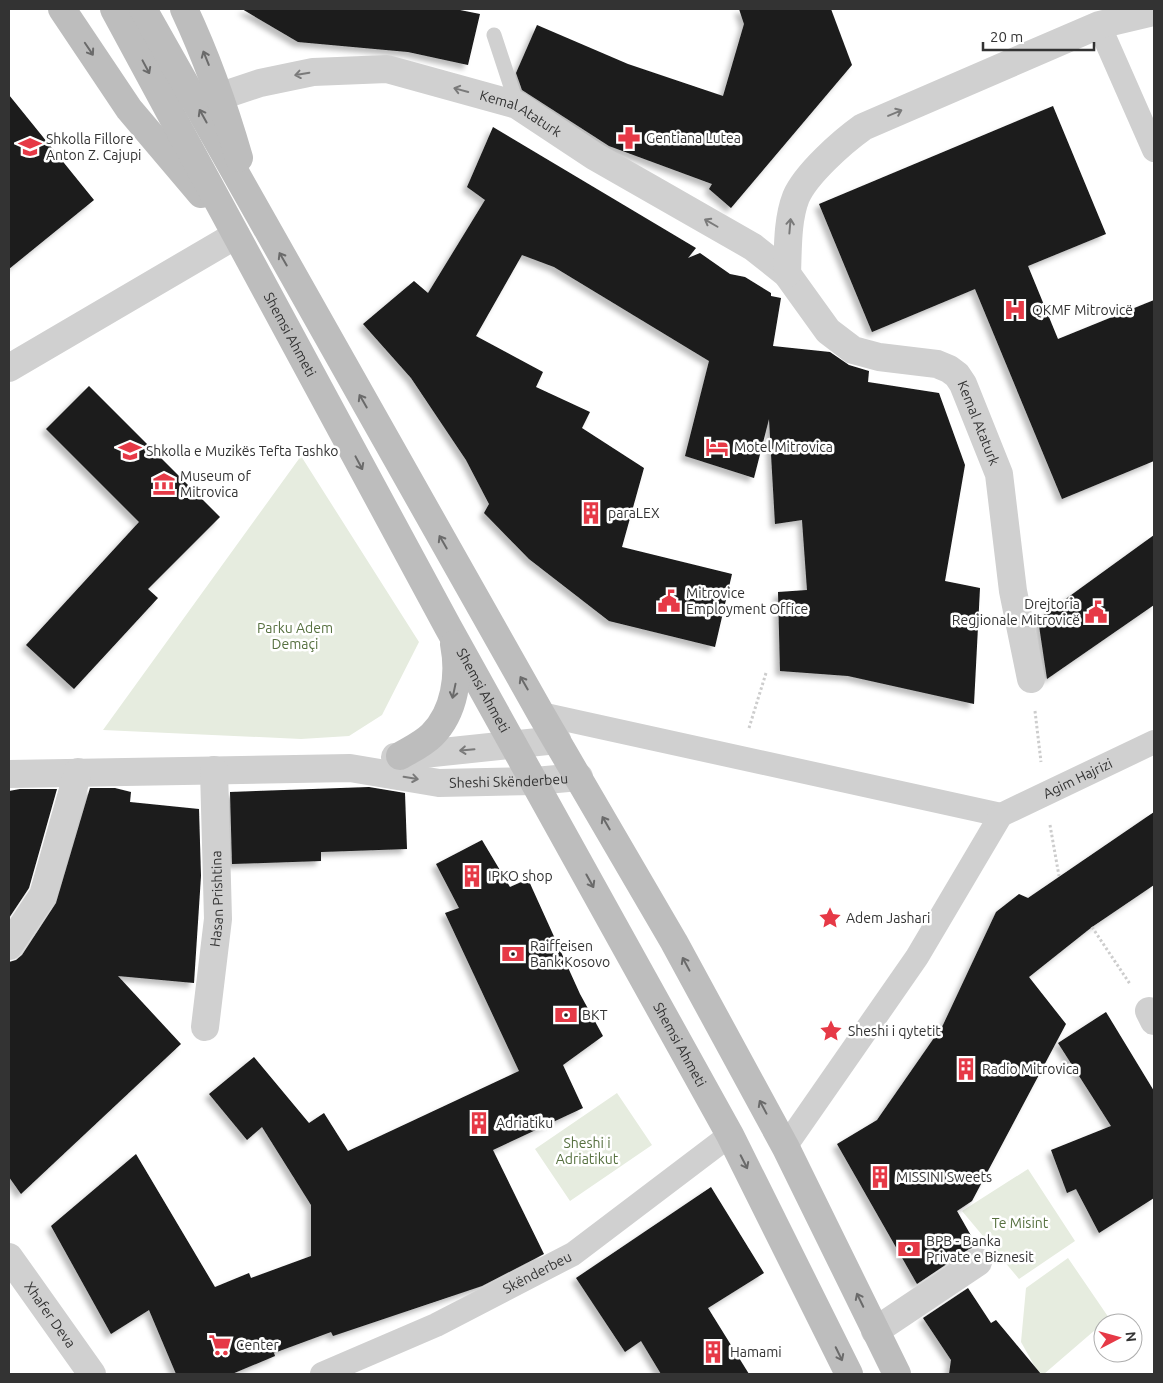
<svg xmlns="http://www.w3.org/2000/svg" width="1163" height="1383" font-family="Ubuntu,sans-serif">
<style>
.green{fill:#e6ecdf}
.building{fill:#1a1a1a;filter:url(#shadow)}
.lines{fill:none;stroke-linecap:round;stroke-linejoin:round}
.path{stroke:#cdcdcd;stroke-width:3;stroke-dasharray:2.5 2.5;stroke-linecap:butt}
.service{stroke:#d0d0d0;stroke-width:15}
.pedestrian{stroke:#d0d0d0;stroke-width:24}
.minor{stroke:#d0d0d0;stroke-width:28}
.secondary{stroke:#bdbdbd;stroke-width:28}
.oneway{stroke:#6a6a6a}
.oneway2{stroke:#7a7a7a}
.labels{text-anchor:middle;stroke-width:5;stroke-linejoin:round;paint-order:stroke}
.street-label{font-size:14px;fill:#333;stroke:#fff}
.poi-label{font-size:14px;fill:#333;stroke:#fff;text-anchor:start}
.park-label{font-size:14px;fill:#56703f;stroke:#fff}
</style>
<defs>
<filter id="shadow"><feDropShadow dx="-4.5" dy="4.5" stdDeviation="2.5" flood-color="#0004"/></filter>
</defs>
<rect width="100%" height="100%" fill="#fff"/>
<!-- green -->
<path class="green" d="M301 456 419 642 382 715 349 736 301 739 103 730Z
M617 1093 652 1145 570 1201 535 1149Z
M1028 1169 1075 1241 1019 1279 962 1211Z
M1068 1258 1109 1318 1044 1374H1039L1021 1342 1026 1288Z"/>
<!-- building -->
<path class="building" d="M242 9H455L480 14 468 65 408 52 298 42Z
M739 9H831L852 65 731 208 709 189 712 184 609 146 522 90 516 73 537 25 628 64 723 96 744 24Z
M9 95 94 200 9 269Z
M1053 106 1106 234 1028 266 1058 339 1154 300V461L1062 499 975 289 872 332 819 204Z
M493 127 696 248 688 258 700 253 730 274 745 277 771 293V296L781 298 773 346 830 352 849 365 869 371 868 382 939 393 965 465 945 581 980 588 974 704 848 676 780 671 778 592 807 590 802 520 775 524 769 419 754 478 685 456 709 361 554 267 522 255 476 336 543 372 536 387 590 412 582 428 644 468 622 547 732 574 715 647 609 621 529 559 484 513 489 504 466 460 411 378 363 324 414 281 428 293 485 200 467 187Z
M89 386 220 517 148 589 158 598 74 689 26 645 139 522 46 429Z
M1154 535V605L1047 679 1038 619Z
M369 787 405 793 407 849 321 852V861L232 864 230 792Z
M90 788H115L131 792 130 802 199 809 201 876 194 983 118 976 181 1044 21 1194 9 1177V962L16 960 22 955 56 903Z
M20 789H57L29 888 9 918V791Z
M1154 812V885L1092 927 1029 977 1066 1024 972 1201 957 1211 977 1246 969 1249 917 1284 837 1144 877 1120 943 1025 996 912 1019 894 1028 898Z
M482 840 510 887 528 879 580 994 603 1036 563 1065 583 1108 493 1150 544 1254 482 1286 333 1336 331 1332 274 1353 275 1356 232 1374H176L149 1310 111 1334 51 1226 136 1154 215 1287 249 1273 251 1278 311 1256V1205L262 1127 247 1140 209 1094 254 1057 309 1123 324 1113 348 1151 519 1071 445 913 459 908 436 864Z
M1106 1012 1154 1091V1198L1099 1233 1076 1189 1067 1193 1051 1150 1111 1126 1058 1043Z
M711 1187 764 1273 708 1308 749 1374H661L641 1341 625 1352 576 1278Z
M968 1288 991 1323 996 1320 1041 1374H949L951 1360 923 1318Z"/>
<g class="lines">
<!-- path -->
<path class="path" d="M1035 711 1041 762
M749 728 766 673
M1050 825 1059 876
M1092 927 1130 984"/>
<!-- service -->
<path class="service" d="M494 35 517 105"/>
<!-- pedestrian -->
<g class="pedestrian">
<path d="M1099 25 1154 150"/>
<path d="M541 714 1001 815"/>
<path id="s1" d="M1001 815 1154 742"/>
<path d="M785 1147 917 957 1001 815"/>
<path id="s2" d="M322 1374 436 1325 573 1254 730 1135"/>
</g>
<!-- minor -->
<g class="minor">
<path id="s3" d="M221 96 260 83 313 72 387 69 517 105 594 156 753 247 787 274 828 331 853 350 879 357 937 364 949 369 957 375 963 384 999 474 1013 591 1031 679"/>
<path d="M787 274C788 250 787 220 796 197 806 174 842 142 863 127L1099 25 1154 12"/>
<path d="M9 368 236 235"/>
<path d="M395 757 557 740"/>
<path id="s4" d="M9 774 350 768 439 783 535 781 579 777"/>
<path d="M9 946 43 895 78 772"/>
<path d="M1149 1011 1154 1021"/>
<path id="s5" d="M205 1027 218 919 214 770"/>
<path id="s6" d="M9 1257 92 1374"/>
<path d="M875 1331 978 1262"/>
</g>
<!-- secondary -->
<g class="secondary">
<path d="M62 9 129 109 201 194"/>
<path id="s7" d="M114 9 448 627 730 1135 849 1374"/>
<path d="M143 9 541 714 674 942 786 1148 897 1374"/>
<path d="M184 9C207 58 224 106 239 158"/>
<path d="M400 756C410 750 423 744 432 735 455 712 460 675 454 644"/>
</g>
</g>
<!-- one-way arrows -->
<defs><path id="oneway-shaft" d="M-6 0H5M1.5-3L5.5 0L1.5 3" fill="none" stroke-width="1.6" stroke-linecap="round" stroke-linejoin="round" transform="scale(1.25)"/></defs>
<g class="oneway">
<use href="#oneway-shaft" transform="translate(89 49) rotate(56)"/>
<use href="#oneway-shaft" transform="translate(206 58) rotate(-112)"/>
<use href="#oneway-shaft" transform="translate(146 67) rotate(62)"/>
<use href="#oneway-shaft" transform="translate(203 116) rotate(-119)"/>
<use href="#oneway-shaft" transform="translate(283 259) rotate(-120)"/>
<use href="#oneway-shaft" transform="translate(363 401) rotate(-120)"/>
<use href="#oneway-shaft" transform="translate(359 463) rotate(62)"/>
<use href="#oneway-shaft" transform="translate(443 542) rotate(-120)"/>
<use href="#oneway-shaft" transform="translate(524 683) rotate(-120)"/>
<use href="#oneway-shaft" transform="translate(454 691) rotate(102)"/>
<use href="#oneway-shaft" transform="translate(606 823) rotate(-120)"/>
<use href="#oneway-shaft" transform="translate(590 881) rotate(61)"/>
<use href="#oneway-shaft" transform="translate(686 964) rotate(-118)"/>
<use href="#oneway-shaft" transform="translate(763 1107) rotate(-118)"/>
<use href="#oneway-shaft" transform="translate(744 1162) rotate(63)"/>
<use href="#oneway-shaft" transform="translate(860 1300) rotate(-116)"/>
<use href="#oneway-shaft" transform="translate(839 1354) rotate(64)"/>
</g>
<g class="oneway2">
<use href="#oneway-shaft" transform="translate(302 74) rotate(170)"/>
<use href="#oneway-shaft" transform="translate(461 90) rotate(-165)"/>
<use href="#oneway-shaft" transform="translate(895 113) rotate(-23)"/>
<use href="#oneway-shaft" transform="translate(711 223) rotate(-150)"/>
<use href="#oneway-shaft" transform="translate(790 226) rotate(-85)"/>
<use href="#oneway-shaft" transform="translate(467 750) rotate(175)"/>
<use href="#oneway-shaft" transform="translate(411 778) rotate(9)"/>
</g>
<!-- icons -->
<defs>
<symbol id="pharmacy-bare" viewBox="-9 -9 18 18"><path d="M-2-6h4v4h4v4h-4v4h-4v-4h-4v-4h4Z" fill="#e63946" stroke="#fff" stroke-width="2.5" paint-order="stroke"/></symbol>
<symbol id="school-bare" viewBox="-9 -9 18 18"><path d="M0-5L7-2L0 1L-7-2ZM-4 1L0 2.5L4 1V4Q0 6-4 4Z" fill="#e63946" stroke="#fff" stroke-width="2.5" paint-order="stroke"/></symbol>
<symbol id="hospital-bare" viewBox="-9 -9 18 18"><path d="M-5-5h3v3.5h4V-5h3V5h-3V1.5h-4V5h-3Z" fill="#e63946" stroke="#fff" stroke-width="2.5" paint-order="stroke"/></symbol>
<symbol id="hotel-bare" viewBox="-9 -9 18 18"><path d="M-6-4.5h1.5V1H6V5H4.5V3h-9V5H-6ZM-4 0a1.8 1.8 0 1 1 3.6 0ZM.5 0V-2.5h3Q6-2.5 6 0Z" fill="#e63946" stroke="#fff" stroke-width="2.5" paint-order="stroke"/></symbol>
<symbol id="museum-bare" viewBox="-9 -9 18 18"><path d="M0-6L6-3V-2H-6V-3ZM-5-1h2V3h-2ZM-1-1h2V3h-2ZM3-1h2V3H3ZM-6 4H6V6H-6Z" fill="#e63946" stroke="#fff" stroke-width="2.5" paint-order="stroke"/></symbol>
<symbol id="building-bare" viewBox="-9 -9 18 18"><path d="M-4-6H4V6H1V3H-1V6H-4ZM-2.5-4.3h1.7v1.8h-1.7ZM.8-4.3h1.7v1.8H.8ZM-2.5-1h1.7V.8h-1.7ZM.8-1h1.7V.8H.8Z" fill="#e63946" stroke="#fff" stroke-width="2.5" paint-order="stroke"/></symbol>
<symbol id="civic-bare" viewBox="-9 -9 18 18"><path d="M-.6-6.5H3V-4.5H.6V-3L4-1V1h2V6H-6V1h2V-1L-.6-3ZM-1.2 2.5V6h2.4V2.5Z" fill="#e63946" stroke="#fff" stroke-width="2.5" paint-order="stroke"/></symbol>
<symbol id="sight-bare" viewBox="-9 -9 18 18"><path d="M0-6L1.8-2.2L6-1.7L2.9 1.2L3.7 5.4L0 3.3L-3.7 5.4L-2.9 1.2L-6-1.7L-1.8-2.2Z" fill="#e63946" stroke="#fff" stroke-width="2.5" paint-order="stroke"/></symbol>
<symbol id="bank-bare" viewBox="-9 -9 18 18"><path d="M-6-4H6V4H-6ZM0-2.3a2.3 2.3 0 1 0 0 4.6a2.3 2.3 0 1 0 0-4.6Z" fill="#e63946" stroke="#fff" stroke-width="2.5" paint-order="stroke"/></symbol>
<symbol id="supermarket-bare" viewBox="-9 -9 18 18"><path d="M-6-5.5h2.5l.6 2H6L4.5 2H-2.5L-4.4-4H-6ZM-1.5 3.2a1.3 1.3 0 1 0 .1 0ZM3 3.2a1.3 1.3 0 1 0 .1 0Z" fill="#e63946" stroke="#fff" stroke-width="2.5" paint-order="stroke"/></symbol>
</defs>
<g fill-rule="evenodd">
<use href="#pharmacy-bare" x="613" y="122" width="32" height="32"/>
<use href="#school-bare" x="14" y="131" width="32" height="32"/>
<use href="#hospital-bare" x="999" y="294" width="32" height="32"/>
<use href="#hotel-bare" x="701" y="431" width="32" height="32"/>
<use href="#school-bare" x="114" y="435" width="32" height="32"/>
<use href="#museum-bare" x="148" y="468" width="32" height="32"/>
<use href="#building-bare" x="575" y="497" width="32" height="32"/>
<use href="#civic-bare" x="653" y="585" width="32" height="32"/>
<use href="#civic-bare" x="1080" y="596" width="32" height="32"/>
<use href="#building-bare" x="456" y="860" width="32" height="32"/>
<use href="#sight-bare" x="814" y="902" width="32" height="32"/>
<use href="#bank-bare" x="497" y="938" width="32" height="32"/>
<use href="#bank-bare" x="550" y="999" width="32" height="32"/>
<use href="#sight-bare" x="815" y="1015" width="32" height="32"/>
<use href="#building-bare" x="950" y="1053" width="32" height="32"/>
<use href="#building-bare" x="463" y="1107" width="32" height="32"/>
<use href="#building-bare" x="864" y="1161" width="32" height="32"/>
<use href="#bank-bare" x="893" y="1233" width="32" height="32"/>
<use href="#supermarket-bare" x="204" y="1329" width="32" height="32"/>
<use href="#building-bare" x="697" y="1336" width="32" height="32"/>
</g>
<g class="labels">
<!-- street labels -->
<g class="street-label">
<text dy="5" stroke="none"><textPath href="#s3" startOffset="311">Kemal Ataturk</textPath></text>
<text dy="5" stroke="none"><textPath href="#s7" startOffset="370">Shemsi Ahmeti</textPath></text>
<text dy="5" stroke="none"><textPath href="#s3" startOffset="886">Kemal Ataturk</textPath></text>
<text dy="5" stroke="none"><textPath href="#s7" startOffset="775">Shemsi Ahmeti</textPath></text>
<text dy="5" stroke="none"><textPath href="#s1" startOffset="85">Agim Hajrizi</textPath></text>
<text dy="5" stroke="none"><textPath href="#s4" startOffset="501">Sheshi Skënderbeu</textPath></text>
<text dy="5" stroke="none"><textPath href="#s5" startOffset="129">Hasan Prishtina</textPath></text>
<text dy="5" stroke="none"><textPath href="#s7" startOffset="1180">Shemsi Ahmeti</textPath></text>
<text dy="5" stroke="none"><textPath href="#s2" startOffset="238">Skënderbeu</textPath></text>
<text dy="5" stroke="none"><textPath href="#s6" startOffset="71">Xhafer Deva</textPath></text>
</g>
<!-- poi labels -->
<g class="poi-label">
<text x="646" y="143">Gentiana Lutea</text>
<text x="46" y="144">Shkolla Fillore<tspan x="46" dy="16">Anton Z. Cajupi</tspan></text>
<text x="1032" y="315">QKMF Mitrovicë</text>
<text x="734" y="452">Motel Mitrovica</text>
<text x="146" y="456">Shkolla e Muzikës Tefta Tashko</text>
<text x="180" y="481">Museum of<tspan x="180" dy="16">Mitrovica</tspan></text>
<text x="608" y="518">paraLEX</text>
<text x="686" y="598">Mitrovice<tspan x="686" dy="16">Employment Office</tspan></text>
<text x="1080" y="609" text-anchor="end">Drejtoria<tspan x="1080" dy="16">Regjionale Mitrovicë</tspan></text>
<text x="488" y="881">IPKO shop</text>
<text x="846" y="923">Adem Jashari</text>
<text x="530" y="951">Raiffeisen<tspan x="530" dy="16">Bank Kosovo</tspan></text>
<text x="582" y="1020">BKT</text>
<text x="848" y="1036">Sheshi i qytetit</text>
<text x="982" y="1074">Radio Mitrovica</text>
<text x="496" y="1128">Adriatiku</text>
<text x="896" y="1182">MISSINI Sweets</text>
<text x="926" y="1246">BPB - Banka<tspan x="926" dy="16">Private e Biznesit</tspan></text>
<text x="236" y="1350">Center</text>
<text x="730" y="1357">Hamami</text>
</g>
<!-- park labels -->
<g class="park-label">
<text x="295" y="633">Parku Adem<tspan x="295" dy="16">Demaçi</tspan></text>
<text x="587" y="1148">Sheshi i<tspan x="587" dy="16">Adriatikut</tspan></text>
<text x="1020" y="1228">Te Misint</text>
</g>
</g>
<!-- border -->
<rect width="1163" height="1383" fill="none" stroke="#333333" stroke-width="20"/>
<!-- north arrow -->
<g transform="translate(1118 1338) rotate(84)"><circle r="24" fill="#ffffff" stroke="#adadad"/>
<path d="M0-4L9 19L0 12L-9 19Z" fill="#e63946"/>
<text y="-8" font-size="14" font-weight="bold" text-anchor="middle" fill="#333333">N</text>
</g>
<!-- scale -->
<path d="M983 42v8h111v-8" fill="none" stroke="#333333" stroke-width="2.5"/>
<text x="990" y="42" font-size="15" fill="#333333" stroke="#ffffff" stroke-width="4" paint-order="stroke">20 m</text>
</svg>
